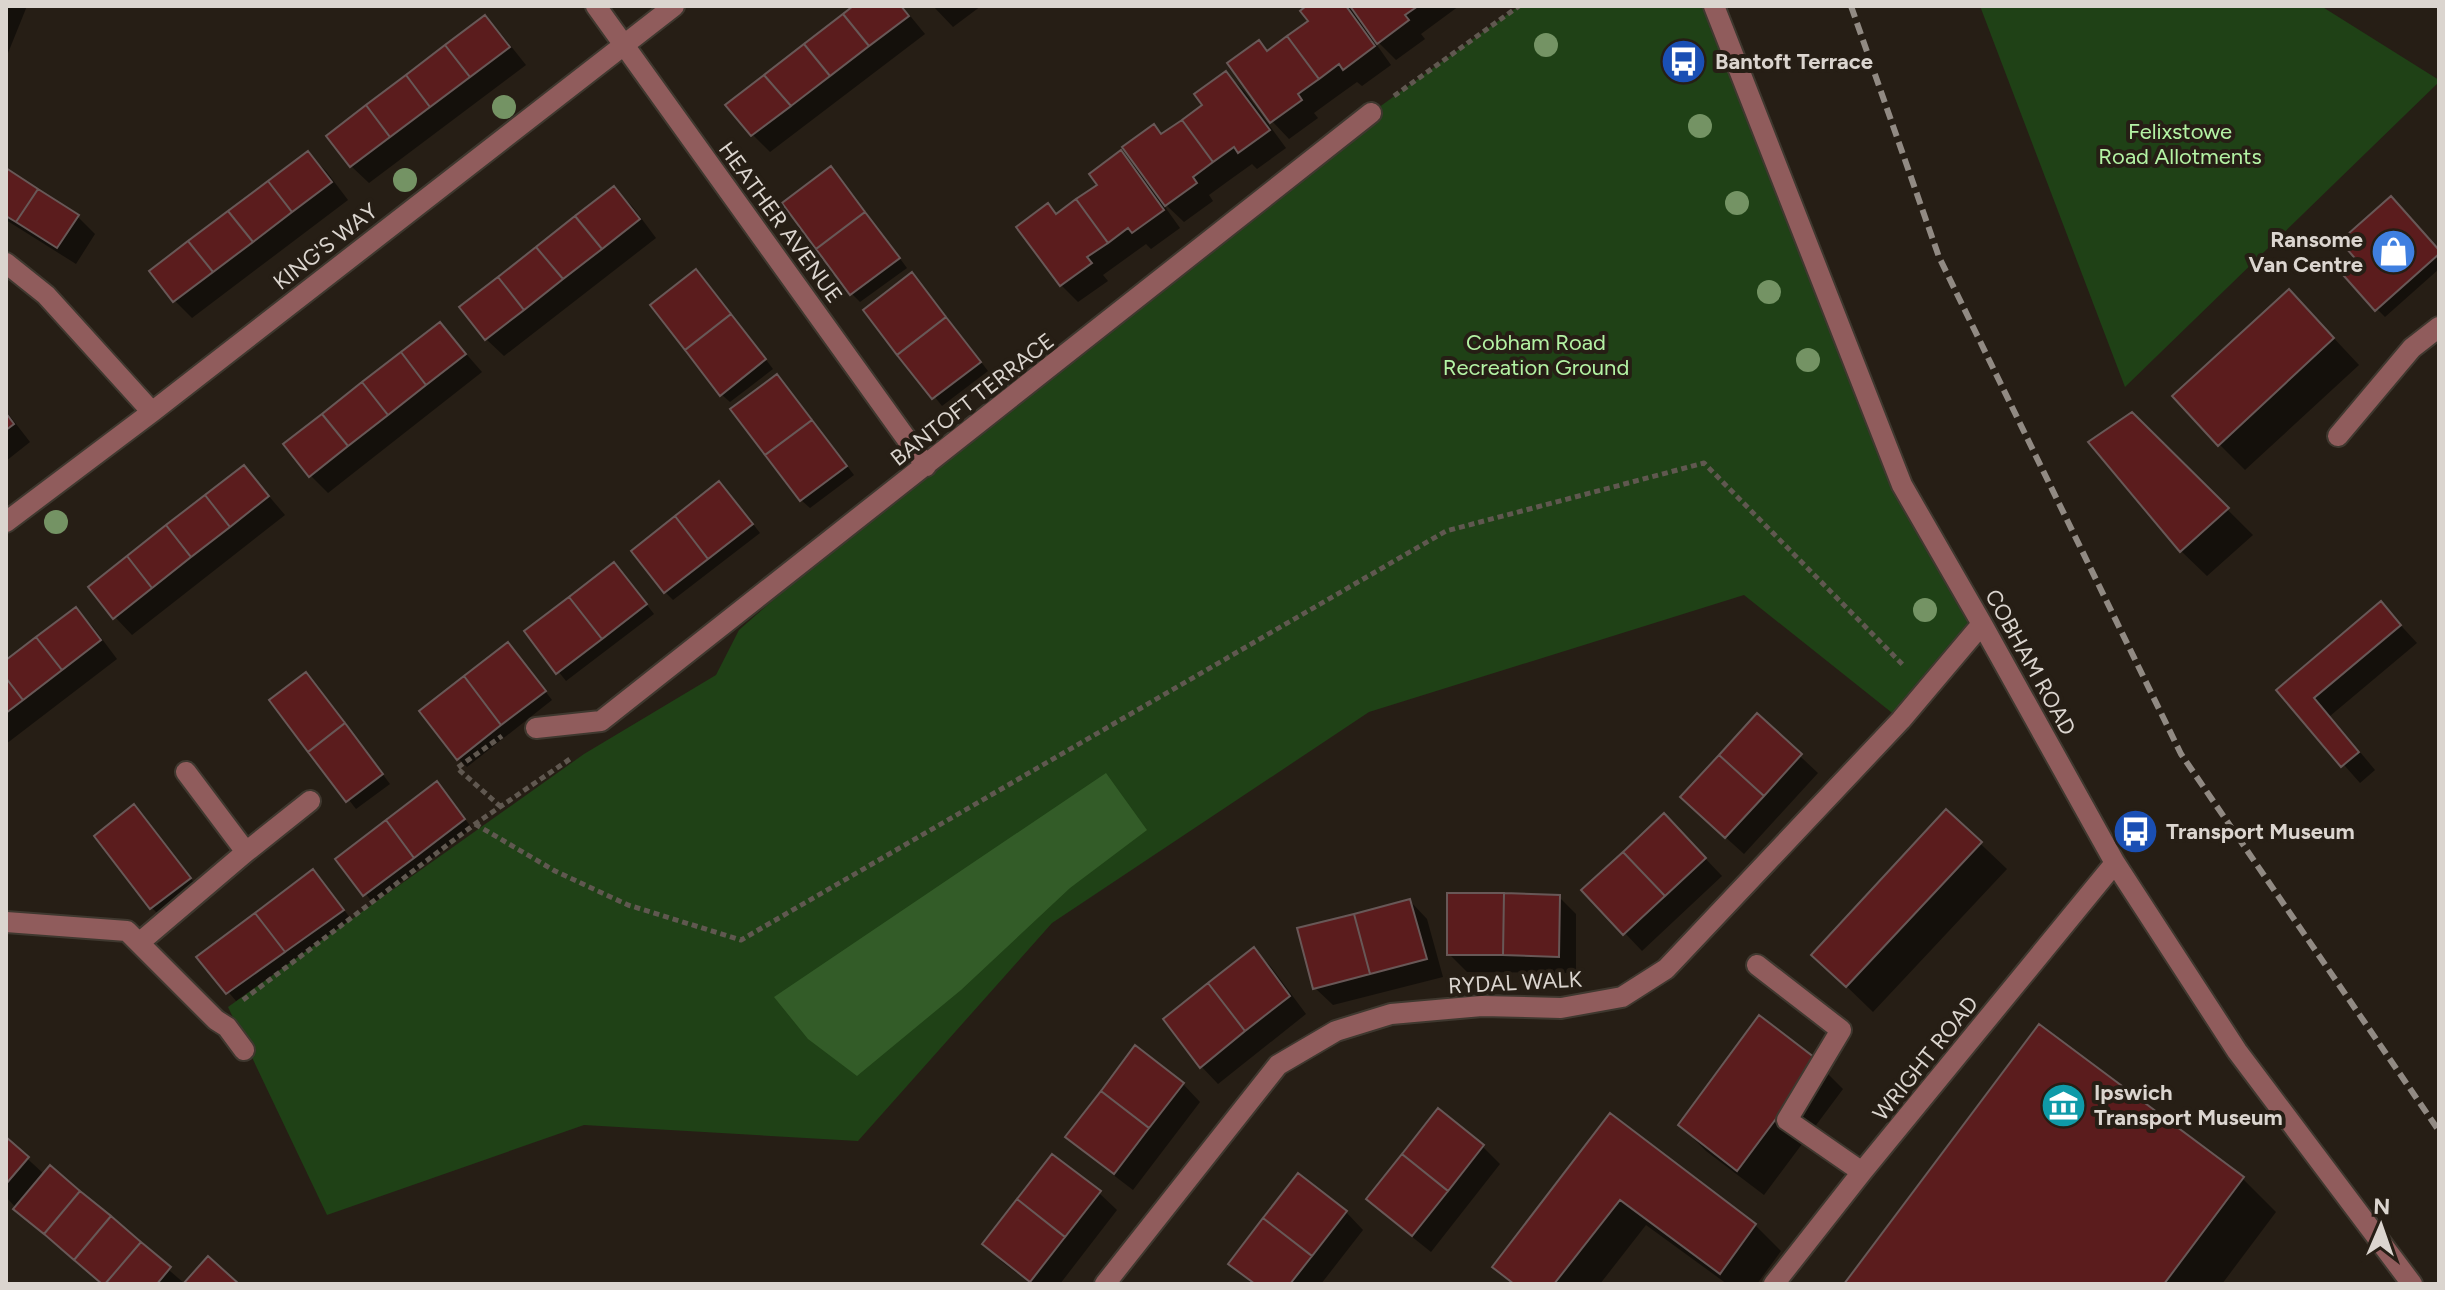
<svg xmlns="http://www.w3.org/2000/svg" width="2445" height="1290" font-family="Figtree,sans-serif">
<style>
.green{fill:#1f4116}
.forest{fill:#335c28}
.shadow{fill:#0007}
.building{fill:#5b1c1d;stroke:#685857;stroke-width:2}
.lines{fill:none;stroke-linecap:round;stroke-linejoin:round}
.minor-casing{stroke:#3f382f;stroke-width:24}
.path{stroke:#605850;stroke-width:5;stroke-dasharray:6 4;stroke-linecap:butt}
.minor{stroke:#905c5c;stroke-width:20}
.rail{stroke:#918a83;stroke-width:6;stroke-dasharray:12 6;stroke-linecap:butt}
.tree{fill:#749364}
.labels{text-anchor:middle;stroke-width:8;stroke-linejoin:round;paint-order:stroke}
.poi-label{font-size:22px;font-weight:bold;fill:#dbd5cf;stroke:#261e15;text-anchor:start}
.park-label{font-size:22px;fill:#b4f3a4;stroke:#261e15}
.street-label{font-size:22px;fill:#dbd5cf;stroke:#261e15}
</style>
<rect width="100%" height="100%" fill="#261e15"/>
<!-- green -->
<path class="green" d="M1519 6H1714L1902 485 1982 624 1901 720 1744 595 1369 712 1052 923 858 1141 584 1125 327 1215 228 1007 584 754 716 675 739 630 926 466 1371 113Z
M1980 6H2321L2439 80V82L2125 387Z"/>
<!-- forest -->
<path class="forest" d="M1106 773 1147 830 1070 888 961 990 857 1076 808 1039 774 997Z"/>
<!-- shadow -->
<path class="shadow" d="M6 6H27L6 58Z
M856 6H902L925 34 770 152 753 135Z
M933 6H981L953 27Z
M1310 6H1348L1352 10 1354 8 1352 6H1459L1421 34 1425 39 1396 60 1376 40 1374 41 1391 65 1362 86 1357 82 1336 97 1314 113 1318 118 1289 139 1272 121 1268 53 1311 22Z
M485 17 502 35 526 65 369 183 351 166Z
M1226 73 1244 91 1286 148 1257 169 1252 164 1231 179 1209 195 1213 201 1184 222 1166 205 1165 207 1180 228 1151 249 1146 244 1103 275 1108 281 1078 302 1061 285 1057 215 1100 185 1121 153 1138 170 1153 126 1163 135 1205 105Z
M308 153 326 171 348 200 192 318 175 301 151 271Z
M6 170 78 217 95 234 76 264 6 220Z
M839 177 907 268 860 302 852 294Z
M614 189 632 206 656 238 504 356 486 339Z
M2439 252V269L2385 317 2377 309 2362 263Z
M705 280 773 369 730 402 721 394Z
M920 283 988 371 942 406 866 310Z
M2314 317 2359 365 2245 470 2219 444Z
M440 324 482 372 328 493 311 476Z
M785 385 854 475 810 508 801 500Z
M6 411 30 442 6 461Z
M2132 415 2253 535 2207 576 2181 551Z
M244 467 285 515 132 635 115 617Z
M728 492 760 533 673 600 665 592Z
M622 573 654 614 566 681 527 632Z
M2381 604 2417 643 2330 716 2375 770 2360 783 2278 690Z
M76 609 93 627 117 659 6 744V662Z
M516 653 552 700 467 767 458 758Z
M314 683 390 784 356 809 272 701Z
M1757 716 1818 773 1744 854 1701 815Z
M437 784 472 828 373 903 338 859Z
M1947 812 2007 869 1873 1012 1840 980Z
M143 815 198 888 160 916 152 908Z
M1681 833 1722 876 1642 951 1584 890Z
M321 880 351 919 236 1001 199 957Z
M1559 897 1576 914V973L1467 972 1449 954Z
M1410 901 1427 919 1443 977 1333 1005 1315 988Z
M1254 949 1271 967 1306 1014 1218 1084 1201 1066Z
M2040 1027 2243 1179 2276 1212 2222 1284H1846Z
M1817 1063 1843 1089 1764 1195 1706 1151 1680 1125Z
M1183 1084 1200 1102 1133 1190 1086 1154 1068 1136Z
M1438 1111 1483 1147 1500 1164 1431 1252 1386 1216 1369 1199Z
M1611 1116 1755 1225 1781 1251 1757 1284H1727L1646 1225 1600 1284H1512L1495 1267Z
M6 1139 45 1175 51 1168 185 1284H102L33 1226 6 1197Z
M1099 1193 1117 1210 1060 1284H1031L1002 1262 985 1244Z
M1346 1212 1363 1230 1321 1284H1252L1231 1263Z"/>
<!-- building -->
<path class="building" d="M853 6H901L909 16 869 46 843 14Z
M1306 6H1346L1375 46 1343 70 1339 64 1319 79 1287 36 1308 21 1300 11Z
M1350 6H1418L1405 15 1409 20 1377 44Z
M843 14 869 46 830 76 804 44Z
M485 15 510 47 470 77 445 45Z
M1287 36 1319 79 1298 94 1302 100 1270 123 1227 63 1259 40 1267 51Z
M804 44 830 76 791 106 764 75Z
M445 45 470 77 430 107 406 75Z
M1226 71 1270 130 1238 153 1234 147 1213 162 1182 120 1202 105 1194 94Z
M406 75 430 107 390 137 366 105Z
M764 75 791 106 751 136 725 105Z
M366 105 390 137 350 167 326 136Z
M1182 120 1213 162 1193 177 1197 183 1165 206 1122 147 1154 124 1161 134Z
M1121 150 1164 210 1132 233 1128 228 1108 243 1076 199 1097 185 1089 174Z
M308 151 332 182 292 212 268 181Z
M831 166 865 212 816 249 782 203Z
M6 168 38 189 16 222 6 216Z
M268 181 292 212 253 242 228 211Z
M614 186 640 219 602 249 575 216Z
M38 189 79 215 57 248 16 222Z
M2391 196 2439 250V254L2375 311 2344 276 2359 263 2340 241Z
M1076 199 1108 243 1087 257 1092 263 1060 286 1016 227 1048 203 1056 214Z
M228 211 253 242 213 272 188 241Z
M865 212 900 258 850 295 816 249Z
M575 216 602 249 563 279 536 247Z
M188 241 213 272 173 302 149 271Z
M536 247 563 279 524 310 498 277Z
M696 269 731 314 685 350 650 305Z
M912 272 946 317 897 355 863 310Z
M498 277 524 310 485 340 459 307Z
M2289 289 2334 338 2218 446 2172 396Z
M731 314 766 359 720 396 685 350Z
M946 317 981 362 932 399 897 355Z
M440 322 466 354 426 385 401 352Z
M401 352 426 385 388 415 362 382Z
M777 374 812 420 765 455 730 409Z
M362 382 388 415 348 446 322 414Z
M2132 412 2229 508 2180 552 2088 442Z
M6 413 14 424 6 430Z
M322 414 348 446 309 477 283 444Z
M812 420 847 466 800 501 765 455Z
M244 465 269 496 230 527 205 495Z
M719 481 753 524 708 559 675 516Z
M205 495 230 527 191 557 166 525Z
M675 516 708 559 664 593 631 551Z
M166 525 191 557 152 588 127 556Z
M127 556 152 588 113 619 88 587Z
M614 562 647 604 602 639 569 597Z
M569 597 602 639 556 674 524 631Z
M2381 601 2401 625 2314 698 2359 752 2341 767 2276 690Z
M76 607 101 640 62 670 36 637Z
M36 637 62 670 23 700 6 678V660Z
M508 642 546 691 501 725 464 676Z
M306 672 345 723 308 752 269 700Z
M464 676 501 725 457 760 419 711Z
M6 678 23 700 6 713Z
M1757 713 1802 754 1764 796 1719 755Z
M345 723 383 774 346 802 308 752Z
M1719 755 1764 796 1725 838 1680 797Z
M437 781 465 819 414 858 386 820Z
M134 804 191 878 150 909 94 836Z
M1946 809 1982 842 1846 987 1811 955Z
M1664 813 1706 858 1665 896 1623 852Z
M386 820 414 858 363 896 335 859Z
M1623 852 1665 896 1623 935 1581 890Z
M313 869 344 910 285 952 255 913Z
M1447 893H1504L1503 955H1447Z
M1504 893 1560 895 1559 957 1503 955Z
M1410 899 1427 959 1370 974 1354 914Z
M255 913 285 952 226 994 196 957Z
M1354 914 1370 974 1313 989 1297 928Z
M1254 947 1290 996 1245 1031 1208 983Z
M1208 983 1245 1031 1200 1068 1163 1019Z
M1759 1015 1819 1061 1737 1171 1678 1125Z
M2039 1024 2244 1177 2164 1284H1844Z
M1135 1045 1184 1083 1149 1128 1101 1091Z
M1101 1091 1149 1128 1114 1174 1065 1137Z
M1438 1108 1484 1145 1448 1191 1402 1154Z
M1610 1113 1756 1224 1720 1274 1620 1200 1554 1284H1514L1492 1267Z
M6 1137 29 1157 6 1184Z
M1052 1154 1101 1191 1065 1237 1017 1199Z
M1402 1154 1448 1191 1412 1236 1366 1199Z
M50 1165 80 1191 44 1234 13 1209Z
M1298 1173 1347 1211 1312 1256 1263 1218Z
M80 1191 111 1216 74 1260 44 1234Z
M1017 1199 1065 1237 1030 1282 982 1244Z
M111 1216 141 1242 105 1284H102L74 1260Z
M1263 1218 1312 1256 1290 1284H1255L1228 1264Z
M141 1242 171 1267 157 1284H105Z
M208 1256 239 1284H183Z"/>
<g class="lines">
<defs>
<path id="minor" d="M596 6 926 466
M1714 6 1902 485 1982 624 2115 863 2237 1051 2412 1284
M6 263 46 295 152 412
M2338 436 2412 348 2439 327
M6 522 152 412 674 6
M536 728 601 721 1371 113
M186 772 246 852
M6 922 127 931 216 1020 227 1027 244 1050
M139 943 246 852 310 801
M1757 965 1841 1030 1787 1120 1862 1172
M1105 1284 1278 1065 1336 1031 1391 1014 1482 1006 1561 1008 1622 997 1666 969 1901 720 1982 624
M1774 1284 1862 1172 2115 863"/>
</defs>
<!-- minor casing -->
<use href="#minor" class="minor-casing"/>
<!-- path -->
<path class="path" d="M1394 96 1519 6
M501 807 457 768 502 736
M475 824 555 871 628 905 741 940 1446 531 1704 463 1904 666
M243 1000 475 824 570 759"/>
<!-- minor -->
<use href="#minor" class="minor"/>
<!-- rail -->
<path class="rail" d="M1851 6 1939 257 2181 754 2439 1131"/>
</g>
<!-- trees -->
<g class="tree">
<circle cx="1546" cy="45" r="12"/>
<circle cx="504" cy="107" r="12"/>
<circle cx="1700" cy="126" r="12"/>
<circle cx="405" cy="180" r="12"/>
<circle cx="1737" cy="203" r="12"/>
<circle cx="1769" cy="292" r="12"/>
<circle cx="1808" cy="360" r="12"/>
<circle cx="56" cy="522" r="12"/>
<circle cx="1925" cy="610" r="12"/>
</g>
<!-- icons -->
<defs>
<symbol id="bus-disc" viewBox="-11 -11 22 22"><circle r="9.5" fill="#1a4fb4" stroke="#261e15"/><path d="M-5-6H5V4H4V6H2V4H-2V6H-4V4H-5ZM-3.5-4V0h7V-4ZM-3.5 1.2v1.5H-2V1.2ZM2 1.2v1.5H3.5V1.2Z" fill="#fff"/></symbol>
<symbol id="shop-disc" viewBox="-11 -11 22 22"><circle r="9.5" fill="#3f7fe0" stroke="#261e15"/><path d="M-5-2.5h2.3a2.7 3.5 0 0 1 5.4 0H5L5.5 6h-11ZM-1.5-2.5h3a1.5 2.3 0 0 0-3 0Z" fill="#fff"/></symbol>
<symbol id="museum-disc" viewBox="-11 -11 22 22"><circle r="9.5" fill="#0f9aa8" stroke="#261e15"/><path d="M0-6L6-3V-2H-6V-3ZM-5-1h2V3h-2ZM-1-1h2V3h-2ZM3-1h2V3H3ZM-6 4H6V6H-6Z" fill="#fff"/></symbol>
</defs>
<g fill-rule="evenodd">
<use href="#bus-disc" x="1658" y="36" width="51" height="51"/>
<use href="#shop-disc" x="2368" y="226" width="51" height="51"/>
<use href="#bus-disc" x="2110" y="806" width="51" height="51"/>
<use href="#museum-disc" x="2038" y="1080" width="51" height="51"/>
</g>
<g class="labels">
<!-- poi labels -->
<g class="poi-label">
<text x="1715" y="69">Bantoft Terrace</text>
<text x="2363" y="247" text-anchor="end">Ransome<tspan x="2363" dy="25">Van Centre</tspan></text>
<text x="2166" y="839">Transport Museum</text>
<text x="2094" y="1100">Ipswich<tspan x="2094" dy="25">Transport Museum</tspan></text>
</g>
<!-- park labels -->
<g class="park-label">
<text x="2180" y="139">Felixstowe<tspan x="2180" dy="25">Road Allotments</tspan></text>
<text x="1536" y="350">Cobham Road<tspan x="1536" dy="25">Recreation Ground</tspan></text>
</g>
<!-- street labels -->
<g class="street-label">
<text transform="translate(781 222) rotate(54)" y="8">HEATHER AVENUE</text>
<text transform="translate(325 246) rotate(-38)" y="8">KING'S WAY</text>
<text transform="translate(972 399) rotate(-38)" y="8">BANTOFT TERRACE</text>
<text transform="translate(2031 662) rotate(61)" y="8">COBHAM ROAD</text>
<text transform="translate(1515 982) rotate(-3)" y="8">RYDAL WALK</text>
<text transform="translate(1925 1058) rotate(-51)" y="8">WRIGHT ROAD</text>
</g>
</g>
<!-- border -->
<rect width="2445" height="1290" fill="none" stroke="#dbd5cf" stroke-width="16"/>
<!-- north arrow -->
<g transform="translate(2381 1226) rotate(2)" stroke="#261e15" stroke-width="6" paint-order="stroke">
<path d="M0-6L14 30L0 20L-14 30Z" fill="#dbd5cf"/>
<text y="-12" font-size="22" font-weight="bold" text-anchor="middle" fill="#dbd5cf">N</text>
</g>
</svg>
